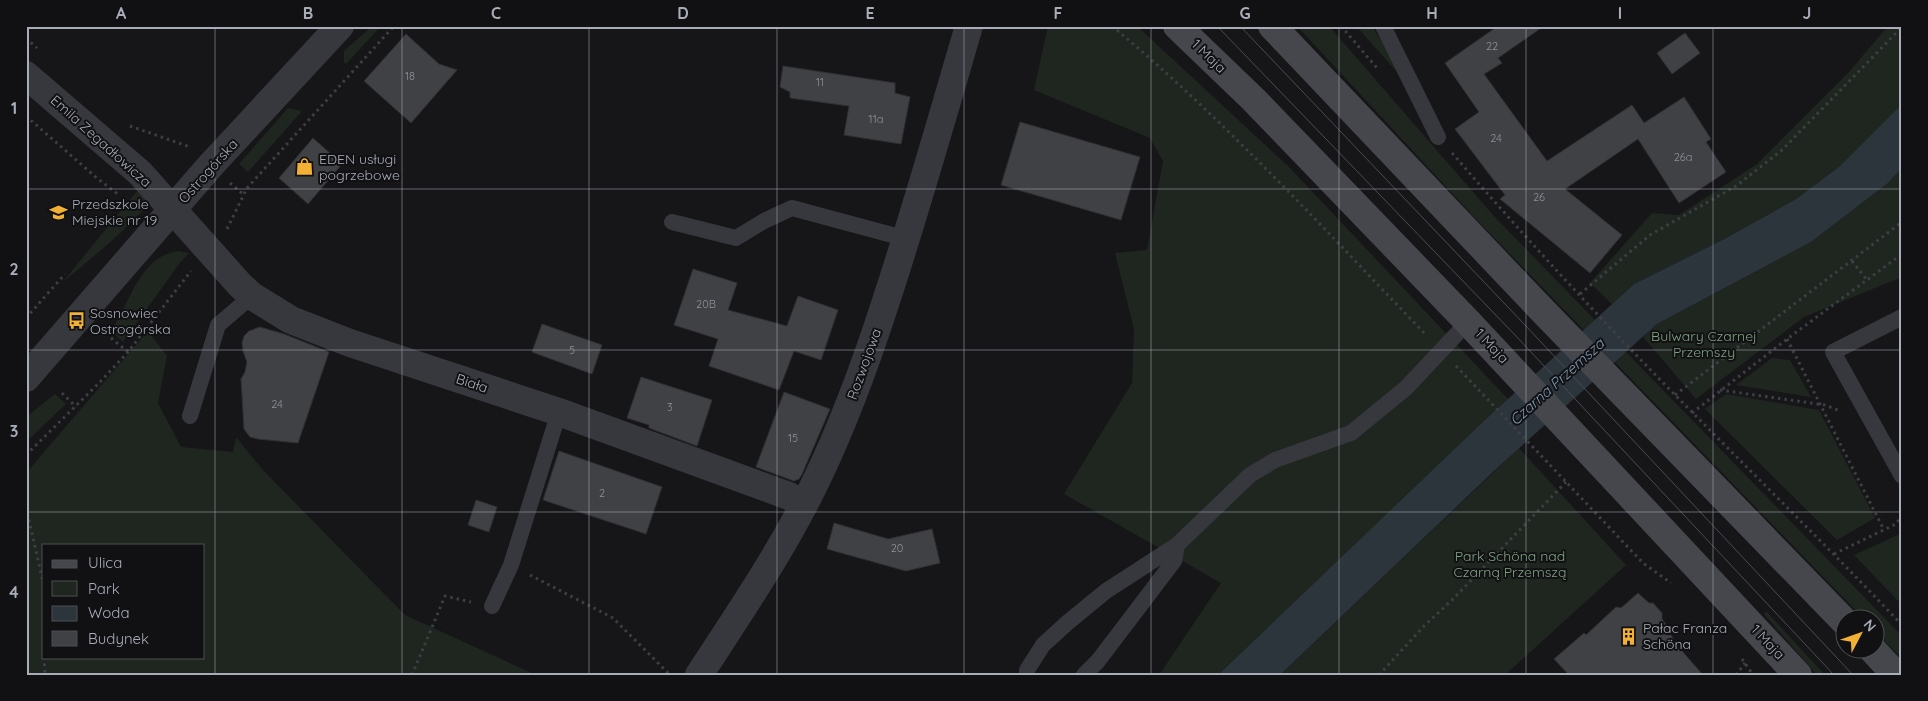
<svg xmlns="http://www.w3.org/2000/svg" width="1928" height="701" font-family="Quicksand,sans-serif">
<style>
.green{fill:#1e261f;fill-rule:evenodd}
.water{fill:#2c353c}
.building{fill:#404145;stroke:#303034}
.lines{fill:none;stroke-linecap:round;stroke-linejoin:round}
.path{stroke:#3d3f44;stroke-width:3;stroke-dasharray:2.5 4;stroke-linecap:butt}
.service{stroke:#37383d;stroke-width:16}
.minor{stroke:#37383d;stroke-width:28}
.tertiary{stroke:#37383d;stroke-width:28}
.secondary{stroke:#45474d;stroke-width:28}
.tram{stroke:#4a4c52;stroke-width:1}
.grid{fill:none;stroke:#a8adb8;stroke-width:1;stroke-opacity:0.55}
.labels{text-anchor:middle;stroke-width:4;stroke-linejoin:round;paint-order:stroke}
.number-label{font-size:11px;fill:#8e929b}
.street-label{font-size:14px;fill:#a8adb8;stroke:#111113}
.poi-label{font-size:14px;fill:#a8adb8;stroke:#111113;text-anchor:start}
.park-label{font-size:14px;fill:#7fa381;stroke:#111113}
.water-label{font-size:15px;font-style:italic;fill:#7f9bb3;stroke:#111113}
.neatline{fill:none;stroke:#a8adb8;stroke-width:2}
.grid-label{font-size:16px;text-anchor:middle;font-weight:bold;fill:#a8adb8}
</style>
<rect width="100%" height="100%" fill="#161618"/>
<!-- green -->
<path class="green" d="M372 26H381L346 64 344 62V51Z
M1048 26H1137L1289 167 1508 399 1218 675H1159L1221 583 1064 494 1132 383 1134 329 1115 253 1147 250 1163 161 1150 138 1034 90Z
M1297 26H1329L1493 215 1902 636V659L1876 632V618H1863L1475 218Z
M1356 26H1372L1395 63 1397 72Z
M1888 26H1902V104L1840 166 1796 199 1728 237 1634 284 1612 304 1590 283 1652 213 1679 215 1757 164 1848 73Z
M288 108 302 111 248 172 239 164Z
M1902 168V277L1804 317 1696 399 1643 337 1657 324 1811 242 1888 183Z
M141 186 150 199C144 217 79 268 62 283Z
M179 251 189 253 179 264 123 342 111 331C130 303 140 255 179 251Z
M148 331 167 356 158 403 181 447 233 452 236 437 263 470 405 615 536 675H26V473ZM44 545H204V657H44Z
M1772 358 1790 360 1811 397 1736 385Z
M55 394 66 404 26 442V417Z
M1726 394 1819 410 1875 518 1837 540 1705 409Z
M1519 448 1626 565 1505 675H1280Z
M1902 533V605L1854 555Z
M1766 611 1825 675H1817L1764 614Z"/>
<!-- water -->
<path class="water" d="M1902 104V168L1888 183 1811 242 1657 324 1495 470 1280 675H1218L1485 420 1634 284 1728 237 1796 199 1840 166Z"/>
<!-- building -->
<path class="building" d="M1498 26H1544L1498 58 1502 63 1484 74 1547 161 1632 105 1644 123 1684 97 1711 139 1706 142 1726 172 1679 203 1638 139 1565 189 1622 235 1590 273 1500 199 1505 195 1455 129 1479 112 1445 63Z
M1685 33 1700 53 1672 74 1657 53Z
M406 34 439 64 457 70 411 123 364 81Z
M783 66 895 83V93L910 97 901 144 844 135 849 106 790 98V92L780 87Z
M1020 122 1140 157 1121 220 1001 185Z
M313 138 342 164 308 204 279 178Z
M693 269 737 283 728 310 787 326 798 296 838 310 821 360 794 351 779 390 709 366 718 339 674 325Z
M542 324 602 345 592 374 532 352Z
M260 327 284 334 329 352 298 443 258 439 250 437 244 429 241 379 245 372 247 362 243 351 242 343 244 336 249 331Z
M641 377 712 400 697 446 649 428V425L627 418Z
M784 392 830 409 802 474 799 479 794 481 756 467Z
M559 451 662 487 646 534 543 500Z
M476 500 497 507 489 532 468 525Z
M834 523 888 539 932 529 940 563 906 571 827 549Z
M1638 593 1649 603H1653L1662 613V619L1667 626 1675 643 1703 675H1569L1554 659 1584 633 1586 635 1616 607 1621 608Z"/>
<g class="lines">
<!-- path -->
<path class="path" d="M1112 26C1225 120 1324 229 1425 334
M1341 26 1377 68
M26 38 37 48
M26 116 98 179 119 195
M130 126 190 147
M1452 153C1530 243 1610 330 1694 414 1763 484 1834 553 1902 625
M230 183 243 194
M227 229 247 188 394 26
M1852 261 1867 280
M1580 294 1650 235 1736 186 1782 150 1902 27
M26 318 65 274
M111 338 128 352
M1787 339 1884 530
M1456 366 1643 563 1671 583
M1720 390 1825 405 1840 411
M62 393 76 407
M1675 395 1902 222
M1692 413 1787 339 1902 254
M26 455 99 383 128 352 191 271
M26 507 43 582 44 611
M1834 554 1896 524 1902 515
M530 575 613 618 670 675
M44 657 45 675
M1742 659 1753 675
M412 675 445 596 471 602
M1379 675 1424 626 1452 600 1566 482
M1736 675 1745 663"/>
<!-- service -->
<path class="service" d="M1383 26 1438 137
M672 222 736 238 764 221 792 208 907 239
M1902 317 1833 352 1902 476
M190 416 218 325 252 296
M492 606 511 565 559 412
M1027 675V670L1043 645 1067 623 1106 591 1177 545 1250 475 1275 460 1351 433 1406 388 1468 322
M1084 675 1098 661 1174 561 1177 545"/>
<!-- minor -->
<path class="minor" d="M26 75 140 173 240 285 252 296 291 320 350 343 559 412 789 496 804 505
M699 675C740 612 783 549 816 481 844 423 866 363 886 301 916 210 942 118 969 26"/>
<!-- tertiary -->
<path class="tertiary" d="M26 378 211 165 340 26"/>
<!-- secondary -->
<path class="secondary" d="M1177 26 1254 100 1468 322 1798 675
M1272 26 1542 310 1846 623
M1871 648 1896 675"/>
<!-- tram -->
<path class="tram" d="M1217 26 1515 335 1834 675
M1240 26 1525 325 1853 675"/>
</g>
<!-- grid -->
<path class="grid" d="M215 26V675M402 26V675M589 26V675M777 26V675M964 26V675M1151 26V675M1339 26V675M1526 26V675M1713 26V675M26 189H1902M26 350H1902M26 512H1902"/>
<!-- icons -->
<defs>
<symbol id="shop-bare" viewBox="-9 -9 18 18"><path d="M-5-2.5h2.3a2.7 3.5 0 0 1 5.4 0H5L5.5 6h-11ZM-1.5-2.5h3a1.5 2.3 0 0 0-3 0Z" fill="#f2b134" stroke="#111113" stroke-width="2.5" paint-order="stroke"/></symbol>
<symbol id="school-bare" viewBox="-9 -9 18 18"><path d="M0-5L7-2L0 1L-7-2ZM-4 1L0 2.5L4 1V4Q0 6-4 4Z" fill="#f2b134" stroke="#111113" stroke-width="2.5" paint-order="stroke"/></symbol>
<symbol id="bus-bare" viewBox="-9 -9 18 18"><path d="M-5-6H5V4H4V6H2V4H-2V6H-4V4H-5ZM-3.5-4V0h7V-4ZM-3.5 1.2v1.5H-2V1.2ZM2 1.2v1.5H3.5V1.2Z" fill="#f2b134" stroke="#111113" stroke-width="2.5" paint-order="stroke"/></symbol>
<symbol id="building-bare" viewBox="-9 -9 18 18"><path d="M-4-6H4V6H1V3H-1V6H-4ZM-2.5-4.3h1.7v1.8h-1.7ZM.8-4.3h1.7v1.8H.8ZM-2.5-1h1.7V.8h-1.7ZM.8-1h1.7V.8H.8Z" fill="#f2b134" stroke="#111113" stroke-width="2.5" paint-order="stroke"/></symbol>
</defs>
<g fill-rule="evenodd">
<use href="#shop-bare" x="292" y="154" width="25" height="25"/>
<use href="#school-bare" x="46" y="200" width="25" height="25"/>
<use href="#bus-bare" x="64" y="308" width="25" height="25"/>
<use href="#building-bare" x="1616" y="624" width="25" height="25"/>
</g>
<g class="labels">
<!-- number labels -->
<g class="number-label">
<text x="1492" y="50">22</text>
<text x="410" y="80">18</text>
<text x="820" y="86">11</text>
<text x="876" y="123">11a</text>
<text x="1496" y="142">24</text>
<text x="1683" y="161">26a</text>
<text x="1539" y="201">26</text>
<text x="706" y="308">20B</text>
<text x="572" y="354">5</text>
<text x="277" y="408">24</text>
<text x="670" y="411">3</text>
<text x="793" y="442">15</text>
<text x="602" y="497">2</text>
<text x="897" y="552">20</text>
</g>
<!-- street labels -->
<g class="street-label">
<text transform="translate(1209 56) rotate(44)" y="5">1 Maja</text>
<text transform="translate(101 141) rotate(42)" y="5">Emila Zegadłowicza</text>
<text transform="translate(208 171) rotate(-48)" y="5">Ostrogórska</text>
<text transform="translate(1492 346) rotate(47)" y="5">1 Maja</text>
<text transform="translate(864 364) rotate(-70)" y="5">Rozwojowa</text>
<text transform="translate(472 383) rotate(18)" y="5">Biała</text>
<text transform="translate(1768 642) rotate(47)" y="5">1 Maja</text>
</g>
<!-- poi labels -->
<g class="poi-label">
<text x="319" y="164">EDEN usługi<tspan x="319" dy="16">pogrzebowe</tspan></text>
<text x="72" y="209">Przedszkole<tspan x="72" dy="16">Miejskie nr 19</tspan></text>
<text x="90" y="318">Sosnowiec<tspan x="90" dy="16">Ostrogórska</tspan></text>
<text x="1643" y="633">Pałac Franza<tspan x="1643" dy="16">Schöna</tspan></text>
</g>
<!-- park labels -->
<g class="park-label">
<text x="1704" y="341">Bulwary Czarnej<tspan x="1704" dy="16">Przemszy</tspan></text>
<text x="1510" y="561">Park Schöna nad<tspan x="1510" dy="16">Czarną Przemszą</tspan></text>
</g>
<!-- water labels -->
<g class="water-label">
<text transform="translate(1557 382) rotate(-42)" y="5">Czarna Przemsza</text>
</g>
</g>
<!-- border -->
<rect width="1928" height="701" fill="none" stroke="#111113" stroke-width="55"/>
<!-- legend -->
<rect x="42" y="544" width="162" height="115" fill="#111113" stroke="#4d4f55"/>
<rect x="52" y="560" width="25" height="8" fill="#45474d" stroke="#4d4f55"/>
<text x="88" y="568" font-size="15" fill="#a8adb8">Ulica</text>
<rect x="52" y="581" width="25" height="15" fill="#1e261f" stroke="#4d4f55"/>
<text x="88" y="594" font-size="15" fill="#a8adb8">Park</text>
<rect x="52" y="606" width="25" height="15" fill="#2c353c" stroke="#4d4f55"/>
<text x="88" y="618" font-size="15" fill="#a8adb8">Woda</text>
<rect x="52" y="631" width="25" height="15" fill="#404145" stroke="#4d4f55"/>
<text x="88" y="644" font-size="15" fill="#a8adb8">Budynek</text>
<!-- north arrow -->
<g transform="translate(1860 634) rotate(49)"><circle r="24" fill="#111113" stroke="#4d4f55"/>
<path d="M0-4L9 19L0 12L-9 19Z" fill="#f2b134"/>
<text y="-8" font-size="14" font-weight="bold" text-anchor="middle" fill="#a8adb8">N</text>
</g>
<rect x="28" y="28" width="1872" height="646" class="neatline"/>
<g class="grid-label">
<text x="121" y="19">A</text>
<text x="308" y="19">B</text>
<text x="496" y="19">C</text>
<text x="683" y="19">D</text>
<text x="870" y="19">E</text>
<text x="1058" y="19">F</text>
<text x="1245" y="19">G</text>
<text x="1432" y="19">H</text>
<text x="1620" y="19">I</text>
<text x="1807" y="19">J</text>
<text x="14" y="114">1</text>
<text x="14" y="275">2</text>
<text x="14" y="437">3</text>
<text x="14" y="598">4</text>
</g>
</svg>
